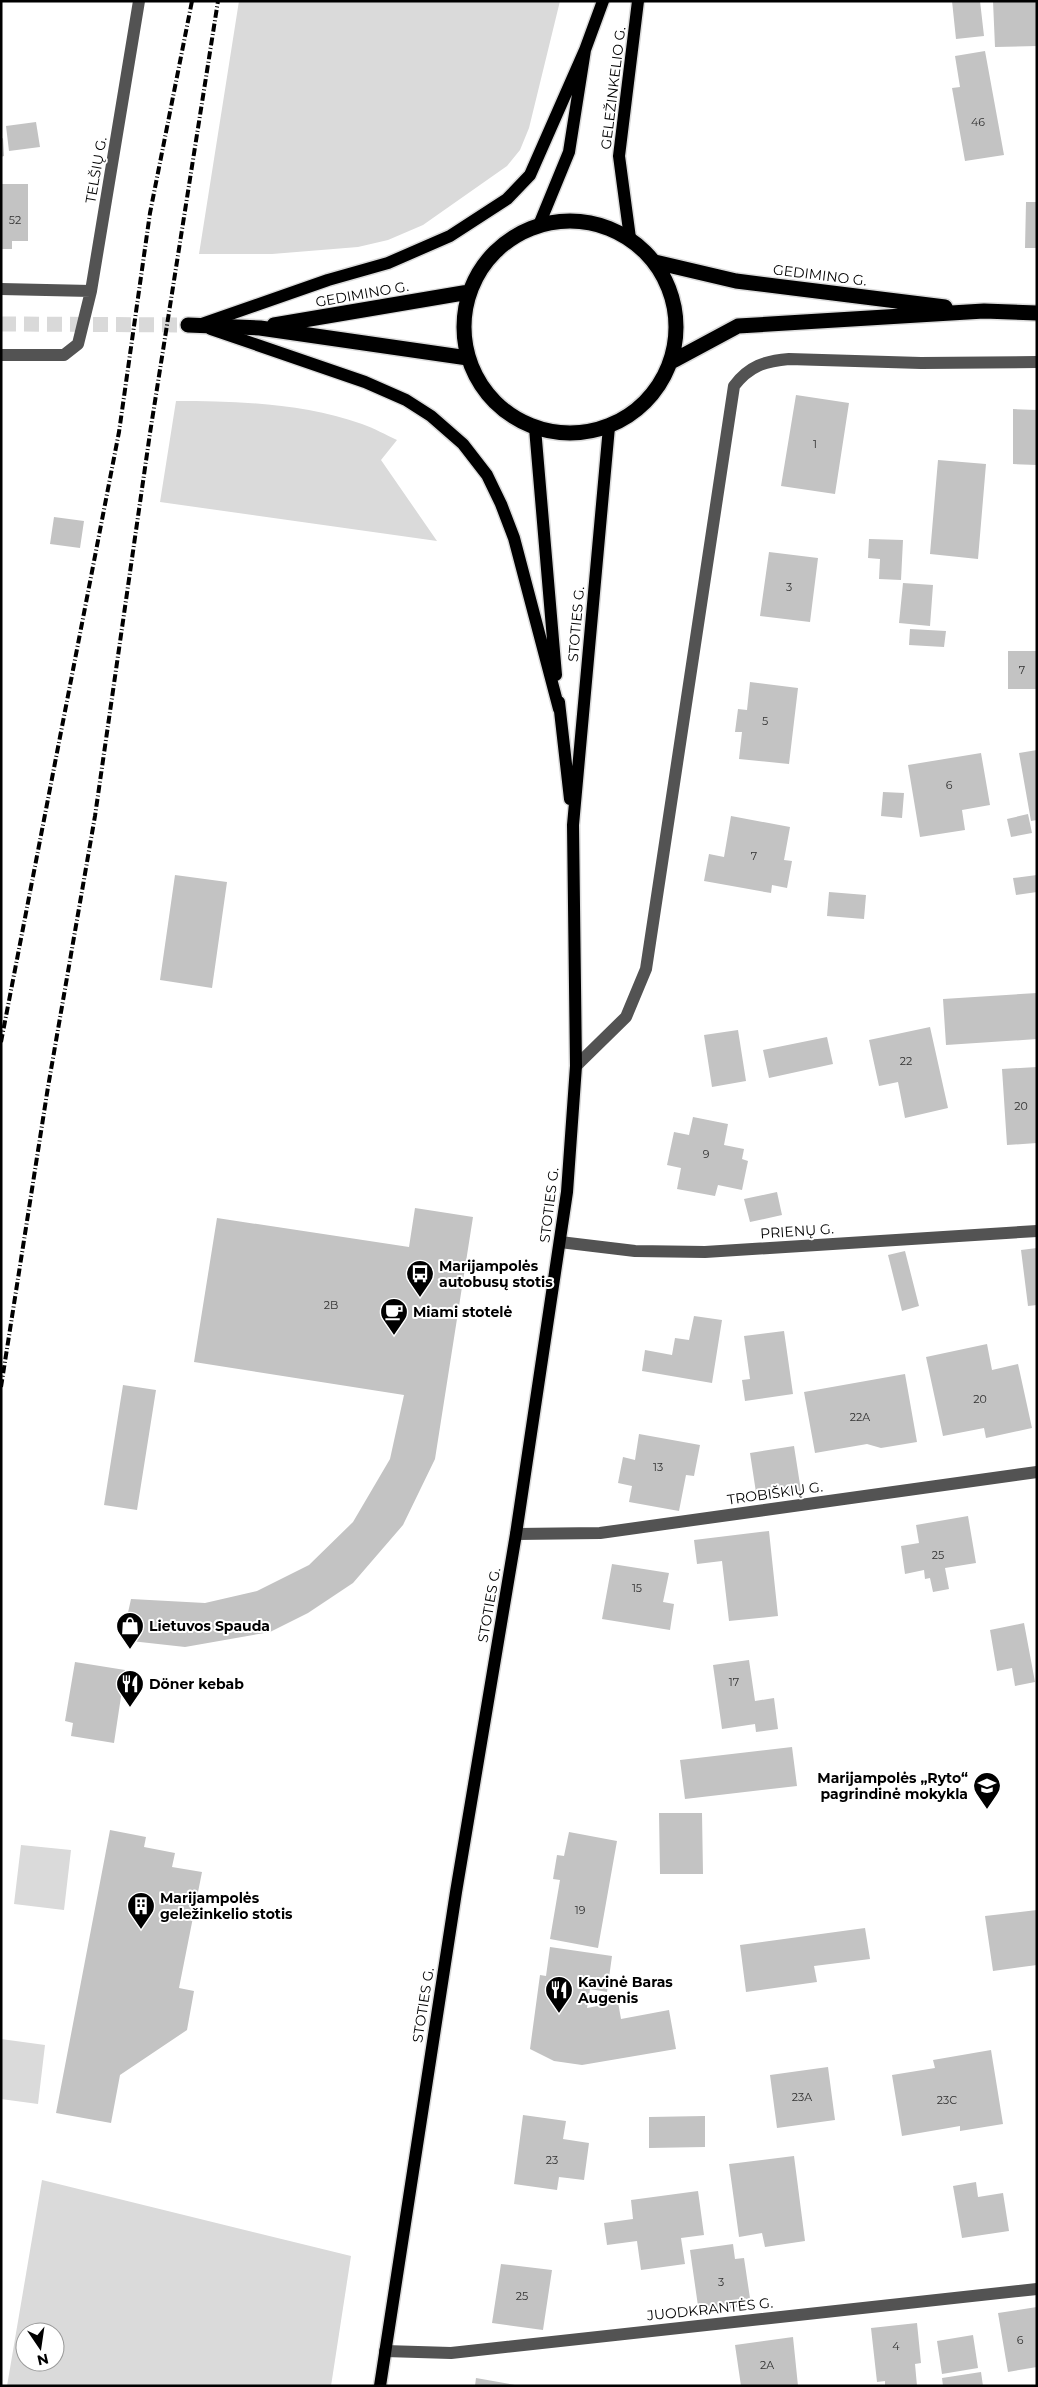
<svg xmlns="http://www.w3.org/2000/svg" width="1038" height="2387" font-family="Montserrat,sans-serif">
<style>
.green{fill:#dadada;fill-rule:evenodd}
.building{fill:#c3c3c3}
.lines{fill:none;stroke-linecap:round;stroke-linejoin:round}
.highway-tunnel{stroke:#d9d9d9;stroke-width:15;stroke-dasharray:15 8;stroke-linecap:butt}
.major-casing{stroke:#dbdbdb;stroke-width:15}
.highway-casing{stroke:#dbdbdb;stroke-width:18}
.minor{stroke:#535353;stroke-width:12}
.major{stroke:#000;stroke-width:12}
.highway{stroke:#000;stroke-width:15}
.rail{stroke:#000;stroke-width:4;stroke-dasharray:8 2.5 1 2.5;stroke-linecap:butt}
.labels{text-anchor:middle;stroke-width:4;stroke-linejoin:round;paint-order:stroke}
.number-label{font-size:11px;fill:#313131}
.street-label{font-size:14px;fill:#000;stroke:#fff}
.poi-label{font-size:14px;font-weight:bold;fill:#000;stroke:#fff;text-anchor:start}
</style>
<rect width="100%" height="100%" fill="#fff"/>
<!-- green -->
<path class="green" d="M239 1H560L529 128 520 150 507 166 423 225 388 240 358 247 272 254H199Z
M176 401C238 401 303 403 362 424 374 428 386 435 397 440L381 460 437 541 160 502Z
M21 1845 71 1850 64 1910 14 1904Z
M1 2039 45 2045 38 2104 1 2099Z
M42 2180 351 2256 331 2386H7ZM25 2332H55V2362H25Z"/>
<!-- building -->
<path class="building" d="M952 1H980L984 36 956 39Z
M993 1H1037V46L995 47Z
M985 51 1004 155 965 161 952 88 960 87 955 56Z
M36 122 40 147 9 151 6 126Z
M3 138 4 156 1 157V139Z
M1 184H28V241H12V249H1Z
M1026 202H1037V248H1025Z
M796 395 849 403 835 494 781 486Z
M1013 409 1037 410V465L1013 464Z
M938 460 986 464 978 559 930 554Z
M54 517 84 521 80 548 50 544Z
M869 539 903 540 901 580 879 579 880 559 868 558Z
M769 552 818 558 810 622 760 616Z
M903 583 933 585 930 626 899 623Z
M910 629 946 631 944 647 909 645Z
M1008 651H1037V689H1008Z
M750 682 798 688 789 764 739 759 742 732H735L738 709 747 710Z
M1037 750V820L1031 821 1019 753Z
M981 753 990 805 962 810 965 830 920 837 908 765Z
M883 792 904 793 902 818 881 816Z
M1028 814 1032 833 1011 837 1007 819Z
M731 816 790 827 784 860 792 861 787 888 772 885 771 893 704 881 709 854 724 857Z
M175 875 227 882 212 988 160 980Z
M1037 875V892L1016 895 1013 878Z
M829 892 866 895 864 919 827 916Z
M1037 993V1039L946 1045 943 999Z
M930 1027 948 1108 905 1118 898 1082 879 1086 869 1040Z
M738 1030 746 1081 712 1087 704 1035Z
M827 1037 833 1064 769 1078 763 1050Z
M1037 1067V1143L1007 1145 1002 1069Z
M693 1117 728 1124 724 1145 744 1149 742 1159 748 1161 742 1190 718 1185 715 1196 677 1189 681 1168 667 1165 674 1132 689 1135Z
M777 1192 782 1215 750 1222 744 1199Z
M415 1208 473 1217 435 1459 403 1525 353 1583 308 1613 270 1632 185 1647 122 1640 131 1599 205 1603 257 1591 309 1565 353 1522 390 1459 404 1395 194 1362 217 1218 409 1247Z
M1037 1248V1305L1028 1306 1021 1250Z
M905 1251 919 1306 902 1311 888 1255Z
M694 1316 722 1320 712 1383 642 1371 645 1350 672 1355 675 1338 689 1340Z
M784 1331 793 1394 745 1401 742 1380 750 1379 744 1336Z
M987 1344 992 1370 1018 1364 1032 1428 986 1438 984 1428 943 1436 926 1357Z
M905 1374 917 1442 881 1448 867 1444 815 1453 804 1392Z
M123 1385 156 1390 137 1510 104 1505Z
M639 1434 700 1445 694 1476 686 1475 679 1511 629 1502 632 1486 618 1483 623 1457 635 1460Z
M794 1446 801 1491 757 1499 750 1453Z
M968 1516 976 1563 945 1568 949 1589 933 1592 930 1578 925 1579 924 1570 905 1574 901 1546 919 1543 916 1525Z
M769 1531 778 1616 729 1621 722 1561 697 1564 694 1540Z
M612 1564 669 1573 663 1602 674 1604 670 1630 602 1619Z
M1024 1623 1035 1682 1015 1686 1012 1668 997 1671 990 1630Z
M749 1660 755 1701 774 1698 778 1729 756 1732 755 1724 722 1729 713 1665Z
M75 1662 125 1670 114 1743 71 1736 73 1723 65 1721Z
M792 1747 797 1786 685 1799 680 1760Z
M659 1813H702L703 1874H660Z
M110 1830 146 1837 144 1847 175 1853 172 1867 202 1872 179 1988 194 1991 187 2030 120 2075 111 2123 56 2113Z
M569 1832 617 1841 598 1948 550 1939 560 1880 553 1879 557 1855 564 1856Z
M1037 1910V1965L993 1971 985 1916Z
M865 1928 870 1959 814 1966 817 1982 746 1992 740 1945Z
M550 1947 612 1956 607 1992 590 1989 587 2008 618 2002 621 2019 669 2010 676 2049 582 2065 554 2061 530 2049 540 1975 546 1976Z
M991 2050 1003 2124 960 2131V2126L902 2136 892 2075 935 2068 933 2060Z
M828 2067 835 2120 777 2128 770 2075Z
M523 2115 566 2121 563 2139 589 2143 584 2180 559 2177 557 2190 514 2184Z
M705 2116V2147L649 2148V2117Z
M794 2156 805 2241 765 2247 762 2233 739 2237 729 2164Z
M976 2182 978 2197 1003 2193 1009 2231 962 2238 953 2186Z
M698 2191 704 2235 681 2238 685 2264 641 2270 637 2241 607 2245 604 2223 633 2219 631 2200Z
M733 2244 735 2259 744 2258 751 2305 699 2313 690 2250Z
M501 2264 552 2270 543 2330 492 2323Z
M1037 2307V2367L1008 2372 998 2313Z
M917 2323 921 2363 915 2364 917 2386H885V2381L877 2382 871 2328Z
M973 2335 978 2368 942 2374 937 2341Z
M793 2337 798 2386H741L735 2345Z
M981 2372 983 2386H943L942 2378Z
M476 2378 515 2385V2386H475Z"/>
<g class="lines">
<!-- highway-tunnel -->
<path class="highway-tunnel" d="M1 324 188 325"/>
<defs>
<path id="major" d="M539 225 569 152 585 50 603 1
M630 238 619 156 638 1
M202 324 328 280 388 263 450 236 507 199 530 175 585 50
M211 329 365 382 406 400 431 416 463 444 487 475 501 504 514 538 559 709
M535 428 556 675
M559 702 570 799
M380 2386 456 1892 516 1534 567 1192 576 1066 573 825 609 427"/>
<path id="highway" d="M464 327a106 106 0 1 1 212 0a106 106 0 1 1-212 0Z
M655 262 736 281 945 307
M188 325 260 328 468 358
M274 325 469 292
M671 362 738 326 984 311 1037 313"/>
</defs>
<!-- major casing -->
<use href="#major" class="major-casing"/>
<!-- highway casing -->
<use href="#highway" class="highway-casing"/>
<!-- minor -->
<path class="minor" d="M1 289 91 291
M1 355H64L78 344 91 291 139 1
M576 1066 626 1017 646 969 734 386C749 366 765 361 789 359L921 363 1037 362
M560 1242 635 1251 705 1252 1037 1231
M516 1534 600 1533 1037 1472
M385 2351 451 2353 1037 2289"/>
<!-- major -->
<use href="#major" class="major"/>
<!-- highway -->
<use href="#highway" class="highway"/>
<!-- rail -->
<path class="rail" d="M1 1042 119 432 150 213 192 1
M1 1387 48 1087 95 816 150 433 218 1"/>
</g>
<!-- icons -->
<defs>
<symbol id="bus-pin" viewBox="-11 -11 22 30"><path d="M0 17L-7.5 6A9.5 9.5 0 1 1 7.5 6Z" fill="#000" stroke="#fff"/><path d="M-5-6H5V4H4V6H2V4H-2V6H-4V4H-5ZM-3.5-4V0h7V-4ZM-3.5 1.2v1.5H-2V1.2ZM2 1.2v1.5H3.5V1.2Z" fill="#fff"/></symbol>
<symbol id="cafe-pin" viewBox="-11 -11 22 30"><path d="M0 17L-7.5 6A9.5 9.5 0 1 1 7.5 6Z" fill="#000" stroke="#fff"/><path d="M-5.5-4.5H6V0H3Q3 3.5 0 3.5H-2.5Q-5.5 3.5-5.5 0ZM3-3.2v2h1.7v-2ZM-6 4.5H4V6H-6Z" fill="#fff"/></symbol>
<symbol id="shop-pin" viewBox="-11 -11 22 30"><path d="M0 17L-7.5 6A9.5 9.5 0 1 1 7.5 6Z" fill="#000" stroke="#fff"/><path d="M-5-2.5h2.3a2.7 3.5 0 0 1 5.4 0H5L5.5 6h-11ZM-1.5-2.5h3a1.5 2.3 0 0 0-3 0Z" fill="#fff"/></symbol>
<symbol id="restaurant-pin" viewBox="-11 -11 22 30"><path d="M0 17L-7.5 6A9.5 9.5 0 1 1 7.5 6Z" fill="#000" stroke="#fff"/><path d="M-5-6h1v4h1v-4h1v4h1v-4h1v5L-1.5 .5V6h-2V.5L-5-1ZM5-6V6H3V1.5H1.5Q1.5-4 5-6Z" fill="#fff"/></symbol>
<symbol id="school-pin" viewBox="-11 -11 22 30"><path d="M0 17L-7.5 6A9.5 9.5 0 1 1 7.5 6Z" fill="#000" stroke="#fff"/><path d="M0-5L7-2L0 1L-7-2ZM-4 1L0 2.5L4 1V4Q0 6-4 4Z" fill="#fff"/></symbol>
<symbol id="building-pin" viewBox="-11 -11 22 30"><path d="M0 17L-7.5 6A9.5 9.5 0 1 1 7.5 6Z" fill="#000" stroke="#fff"/><path d="M-4-6H4V6H1V3H-1V6H-4ZM-2.5-4.3h1.7v1.8h-1.7ZM.8-4.3h1.7v1.8H.8ZM-2.5-1h1.7V.8h-1.7ZM.8-1h1.7V.8H.8Z" fill="#fff"/></symbol>
</defs>
<g fill-rule="evenodd">
<use href="#bus-pin" x="404" y="1258" width="32" height="43"/>
<use href="#cafe-pin" x="378" y="1296" width="32" height="43"/>
<use href="#shop-pin" x="114" y="1610" width="32" height="43"/>
<use href="#restaurant-pin" x="114" y="1668" width="32" height="43"/>
<use href="#school-pin" x="971" y="1770" width="32" height="43"/>
<use href="#building-pin" x="125" y="1890" width="32" height="43"/>
<use href="#restaurant-pin" x="543" y="1974" width="32" height="43"/>
</g>
<g class="labels">
<!-- number labels -->
<g class="number-label">
<text x="978" y="126">46</text>
<text x="15" y="224">52</text>
<text x="815" y="448">1</text>
<text x="789" y="591">3</text>
<text x="1022" y="674">7</text>
<text x="765" y="725">5</text>
<text x="949" y="789">6</text>
<text x="754" y="860">7</text>
<text x="906" y="1065">22</text>
<text x="1021" y="1110">20</text>
<text x="706" y="1158">9</text>
<text x="331" y="1309">2B</text>
<text x="980" y="1403">20</text>
<text x="860" y="1421">22A</text>
<text x="658" y="1471">13</text>
<text x="938" y="1559">25</text>
<text x="637" y="1592">15</text>
<text x="734" y="1686">17</text>
<text x="580" y="1914">19</text>
<text x="802" y="2101">23A</text>
<text x="947" y="2104">23C</text>
<text x="552" y="2164">23</text>
<text x="721" y="2286">3</text>
<text x="522" y="2300">25</text>
<text x="1020" y="2344">6</text>
<text x="896" y="2350">4</text>
<text x="767" y="2369">2A</text>
</g>
<!-- street labels -->
<g class="street-label">
<text transform="translate(613 88) rotate(-83)" y="5">GELEŽINKELIO G.</text>
<text transform="translate(96 170) rotate(-80)" y="5">TELŠIŲ G.</text>
<text transform="translate(820 275) rotate(7)" y="5">GEDIMINO G.</text>
<text transform="translate(362 294) rotate(-10)" y="5">GEDIMINO G.</text>
<text transform="translate(576 624) rotate(-85)" y="5">STOTIES G.</text>
<text transform="translate(549 1205) rotate(-83)" y="5">STOTIES G.</text>
<text transform="translate(797 1231) rotate(-4)" y="5">PRIENŲ G.</text>
<text transform="translate(775 1493) rotate(-8)" y="5">TROBIŠKIŲ G.</text>
<text transform="translate(489 1605) rotate(-80)" y="5">STOTIES G.</text>
<text transform="translate(423 2005) rotate(-81)" y="5">STOTIES G.</text>
<text transform="translate(710 2309) rotate(-6)" y="5">JUODKRANTĖS G.</text>
</g>
<!-- poi labels -->
<g class="poi-label">
<text x="439" y="1271">Marijampolės<tspan x="439" dy="16">autobusų stotis</tspan></text>
<text x="413" y="1317">Miami stotelė</text>
<text x="149" y="1631">Lietuvos Spauda</text>
<text x="149" y="1689">Döner kebab</text>
<text x="968" y="1783" text-anchor="end">Marijampolės „Ryto“<tspan x="968" dy="16">pagrindinė mokykla</tspan></text>
<text x="160" y="1903">Marijampolės<tspan x="160" dy="16">geležinkelio stotis</tspan></text>
<text x="578" y="1987">Kavinė Baras<tspan x="578" dy="16">Augenis</tspan></text>
</g>
</g>
<!-- border -->
<rect width="1038" height="2387" fill="none" stroke="#000000" stroke-width="5"/>
<!-- north arrow -->
<g transform="translate(40 2347) rotate(167)"><circle r="24" fill="#ffffff" stroke="#999999"/>
<path d="M0-4L9 19L0 12L-9 19Z" fill="#000000"/>
<text y="-8" font-size="14" font-weight="bold" text-anchor="middle" fill="#000000">N</text>
</g>
</svg>
